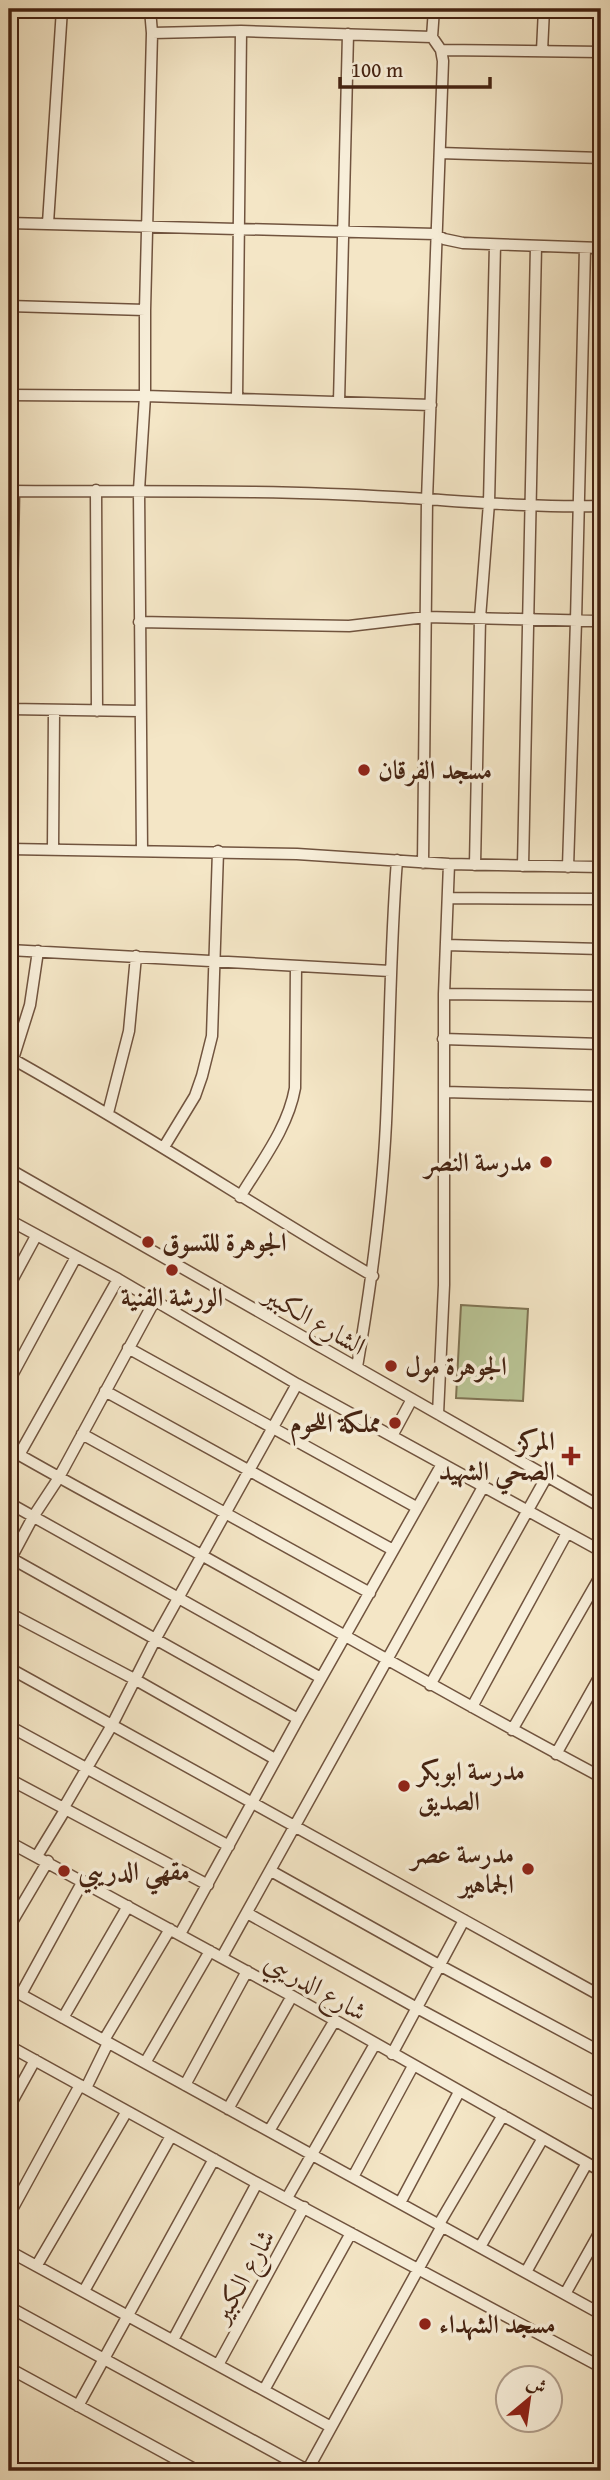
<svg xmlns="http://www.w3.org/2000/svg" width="610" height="2480" font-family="'Gentium Book Plus',Amiri,serif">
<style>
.green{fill:#bac596;stroke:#807454;stroke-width:2}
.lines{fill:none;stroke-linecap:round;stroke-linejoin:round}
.minor-casing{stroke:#71543f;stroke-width:13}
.minor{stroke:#f8efda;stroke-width:10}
.poi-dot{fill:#8f2418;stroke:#f8efda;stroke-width:2.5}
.labels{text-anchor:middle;stroke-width:7;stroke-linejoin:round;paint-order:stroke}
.poi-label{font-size:26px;font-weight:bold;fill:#452312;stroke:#f8efda;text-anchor:start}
.street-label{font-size:26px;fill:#452312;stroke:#f8efda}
</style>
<rect width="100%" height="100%" fill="#f4e6c6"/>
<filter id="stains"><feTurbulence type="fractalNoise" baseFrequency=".00286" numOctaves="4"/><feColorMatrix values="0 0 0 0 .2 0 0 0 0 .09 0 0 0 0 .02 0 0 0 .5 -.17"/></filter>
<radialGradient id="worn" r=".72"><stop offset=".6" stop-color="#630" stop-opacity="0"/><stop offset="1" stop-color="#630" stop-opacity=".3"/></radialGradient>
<!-- green -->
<path class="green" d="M461 1305 528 1309 523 1401 456 1398Z"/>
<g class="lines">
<defs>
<path id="minor" d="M152 33 241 31 432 37
M441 50 601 52
M542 51 544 9
M440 153 601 158
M9 223 435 234 444 239 463 243 601 248
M48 223 62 9
M9 306 145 310
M9 395 145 396 431 405
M237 399 241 31
M339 402 348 34
M96 490 97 711
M9 491C137 492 265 489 393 497 463 501 532 508 601 506
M139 622 349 626 426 617 601 621
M9 709 139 711
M10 709 14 491
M9 849 297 854 449 864 601 867
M53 849 54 711
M142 851 139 490 145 396V310L152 33 150 9
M423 863 427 500 443 61 441 50 432 37 434 9
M475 865 480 618 489 503 495 245
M523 866 536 246
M568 867 576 621 585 248
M448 898 601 899
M446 945 601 949
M9 950 390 971
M444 994 601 996
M443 1039 601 1044
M9 1057C133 1126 251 1204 373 1276
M13 1059 30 1005 38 951
M445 1092 601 1096
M108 1113 129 1031 136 956
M164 1147 195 1096 202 1076 212 1036 218 851
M9 1169 601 1507
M240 1197C261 1162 288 1128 295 1088L296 966
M9 1220 118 1279 297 1384 601 1551
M9 1286 36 1236
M128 1348 416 1507
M357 1367C371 1286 382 1205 386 1123 390 1035 390 948 397 860
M9 1381 76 1257
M105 1391 393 1550
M438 1414 444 1285V994L449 864
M82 1434 370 1593
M392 1436 412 1399
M9 1449C73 1486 138 1520 203 1556 336 1630 467 1706 601 1777
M19 1455 118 1279
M9 1503 321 1678
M9 1557 298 1719
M9 1562 33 1517 58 1479 155 1300
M9 1613 136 1680 275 1759
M9 1668 601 1996
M430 1685 547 1476
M472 1707 567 1533
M9 1726 229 1846
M512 1730 601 1575
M556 1754 601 1674
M9 1779 208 1885
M63 1809 112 1725 156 1638 297 1384
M9 1842 292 1996 601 2171
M37 1856 65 1810
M271 1871 439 1965 601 2052
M247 1913 417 2008 601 2107
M9 1927 48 1861
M180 1934 298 1719 442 1464
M222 1957 483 1487
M9 1988 601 2314
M21 1994 83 1881
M63 2018 128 1906
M104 2040 170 1929
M9 2046 257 2183 601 2367
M392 2054 464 1920
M145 2063 210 1951
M185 2085 247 1971
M86 2088 108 2043
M9 2107 35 2060
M228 2109 292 1996
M269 2131 335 2020
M353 2177 413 2066
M287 2198 375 2044
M400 2203 459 2092
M9 2215 80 2085
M439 2224 503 2115
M480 2247 543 2138
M9 2251 331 2427
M37 2265 127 2111
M526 2272 587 2163
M84 2291 171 2136
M565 2294 601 2230
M9 2307 307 2470
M173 2340 257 2183
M218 2365 304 2207
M9 2368 198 2471
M264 2390 351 2233
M78 2406 214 2159
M172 2471 178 2460
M307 2471 442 2226"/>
</defs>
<!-- minor casing -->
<use href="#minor" class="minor-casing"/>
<!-- minor -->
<use href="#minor" class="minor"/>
</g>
<!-- markers -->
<g class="poi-dot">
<circle cx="364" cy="770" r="7"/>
<circle cx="546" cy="1162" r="7"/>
<circle cx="148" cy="1242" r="7"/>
<circle cx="172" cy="1270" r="7"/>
<circle cx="391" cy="1366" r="7"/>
<circle cx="395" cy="1423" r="7"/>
<path d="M567.5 1445.5h7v7h7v7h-7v7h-7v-7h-7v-7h7z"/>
<circle cx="404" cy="1786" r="7"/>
<circle cx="528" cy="1869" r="7"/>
<circle cx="64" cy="1871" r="7"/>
<circle cx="425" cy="2324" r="7"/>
</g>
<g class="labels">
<!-- poi labels -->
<g class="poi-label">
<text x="378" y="779">مسجد الفرقان</text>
<text x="532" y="1171" text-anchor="end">مدرسة النصر</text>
<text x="162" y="1251">الجوهرة للتسوق</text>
<text x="172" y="1306" text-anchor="middle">الورشة الفنية</text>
<text x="405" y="1375">الجوهرة مول</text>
<text x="381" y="1432" text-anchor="end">مملكة اللحوم</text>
<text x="555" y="1450" text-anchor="end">المركز<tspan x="555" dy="30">الصحي الشهيد</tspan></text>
<text x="418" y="1780">مدرسة ابوبكر<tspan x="418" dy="30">الصديق</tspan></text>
<text x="514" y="1863" text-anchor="end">مدرسة عصر<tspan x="514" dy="30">الجماهير</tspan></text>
<text x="78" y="1880">مقهي الدريبي</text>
<text x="439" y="2333">مسجد الشهداء</text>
</g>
<!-- street labels -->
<g class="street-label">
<text transform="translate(315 1320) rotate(30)" y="9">الشارع الكبير</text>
<text transform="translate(316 1986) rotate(30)" y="9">شارع الدريبي</text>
<text transform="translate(243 2276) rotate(-61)" y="9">شارع الكبير</text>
</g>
</g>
<!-- margin -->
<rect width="610" height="2480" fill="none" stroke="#f4e6c6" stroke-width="35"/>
<rect x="10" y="10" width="589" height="2459" fill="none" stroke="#452312" stroke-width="3.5"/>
<rect x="18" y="18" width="575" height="2445" fill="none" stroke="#452312" stroke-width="2"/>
<!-- north arrow -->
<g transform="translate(529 2399) rotate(29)"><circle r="33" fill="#f8efda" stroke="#b09d8a" stroke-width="2"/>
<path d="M0-5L12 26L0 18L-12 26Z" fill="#8f2418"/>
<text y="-10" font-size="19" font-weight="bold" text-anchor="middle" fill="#452312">ش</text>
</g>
<!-- scale -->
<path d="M340 77v10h150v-10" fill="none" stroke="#452312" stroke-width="3.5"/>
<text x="351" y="77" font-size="21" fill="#452312" stroke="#f8efda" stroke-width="5" paint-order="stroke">100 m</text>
<rect width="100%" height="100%" filter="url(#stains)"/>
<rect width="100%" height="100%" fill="url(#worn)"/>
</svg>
